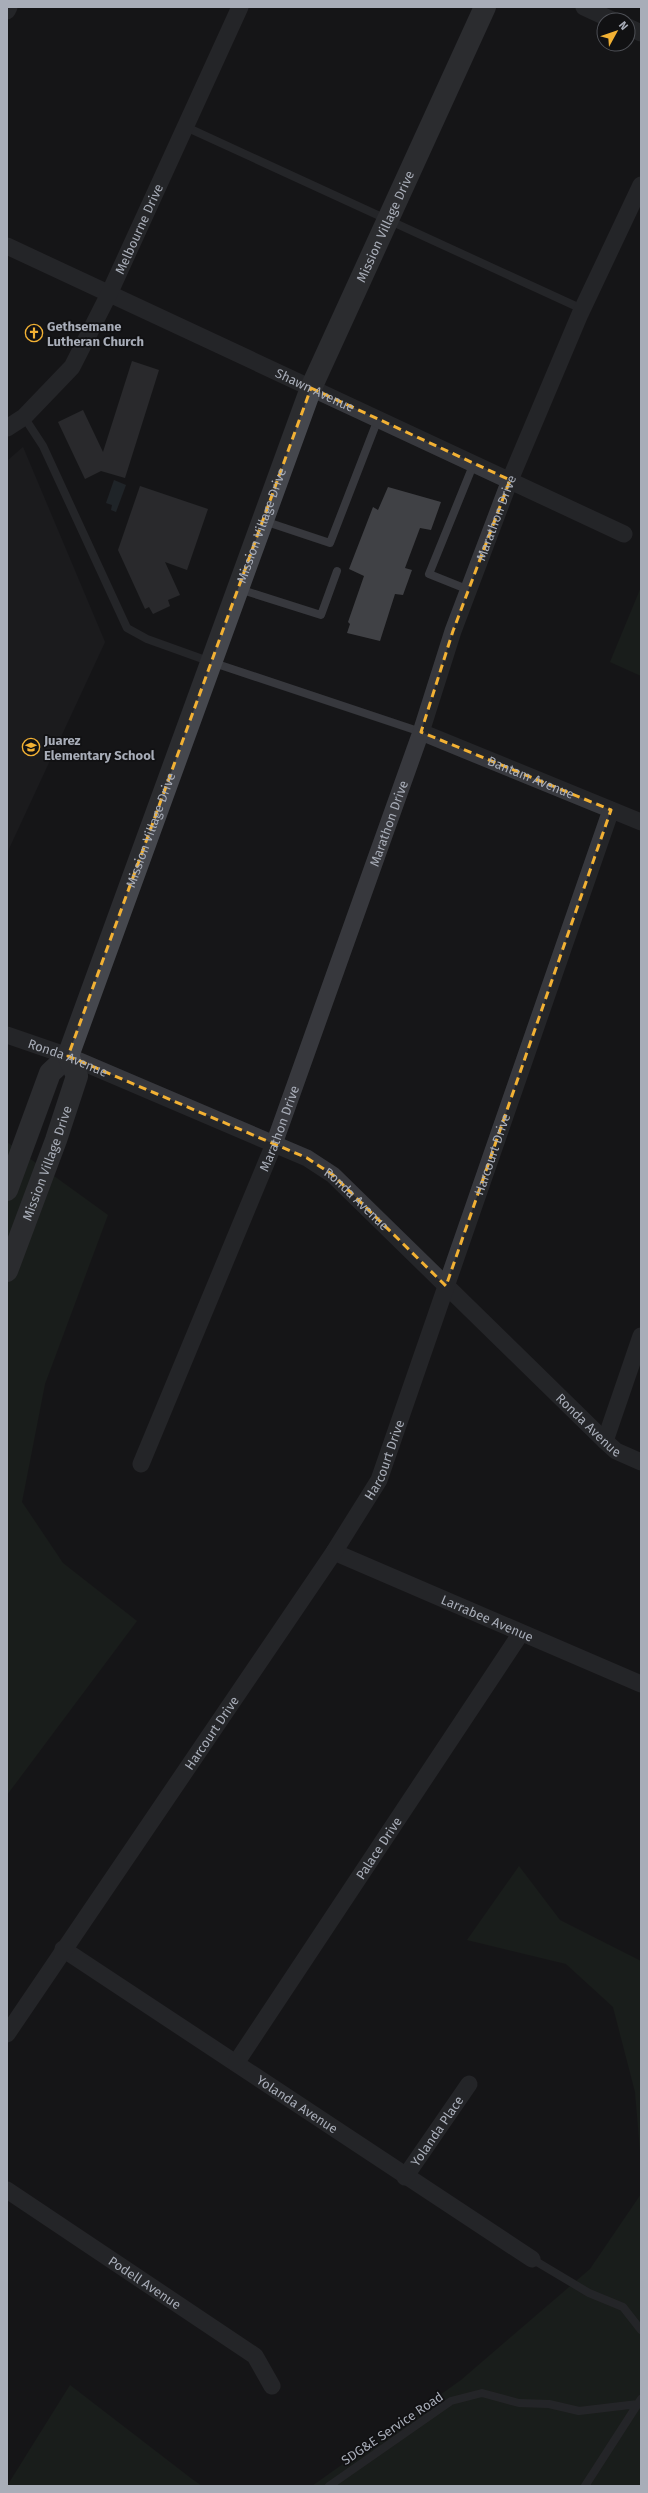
<svg xmlns="http://www.w3.org/2000/svg" width="648" height="2493" font-family="'Fira Sans',sans-serif">
<style>
.built{fill:#222225}
.green{fill:#1e261f}
.water{fill:#2c353c}
.building{fill:#404145}
.lines{fill:none;stroke-linecap:round;stroke-linejoin:round}
.service{stroke:#37383d;stroke-width:8}
.minor{stroke:#37383d;stroke-width:17}
.secondary{stroke:#45474d;stroke-width:22}
.marked{fill:none;stroke:#f2b134;stroke-width:3;stroke-dasharray:8 5;stroke-linejoin:round}
.labels{text-anchor:middle;stroke-width:3.5;stroke-linejoin:round;paint-order:stroke}
.street-label{font-size:13px;fill:#a8adb8;stroke:#111113}
.poi-label{font-size:13px;font-weight:bold;fill:#a8adb8;stroke:#111113;text-anchor:start}
</style>
<rect width="100%" height="100%" fill="#161618"/>
<!-- built -->
<path class="built" d="M23 447 105 642 7 853V461Z"/>
<!-- green -->
<path class="green" d="M641 587V676L610 662Z
M7 1142 108 1215 45 1384 22 1502 63 1563 137 1621 7 1795Z
M519 1866 560 1920 641 1961V2163L635 2092 613 2007 566 1964 467 1940Z
M641 2194V2486H312L461 2380 590 2269Z
M70 2385 192 2479 202 2486H7Z"/>
<!-- water -->
<path class="water" d="M114 480 126 485 116 512 111 510 112 505 106 503Z"/>
<!-- building -->
<path class="building" d="M132 361 159 370 125 478 101 471 85 479 58 422 83 410 103 452Z
M140 486 208 509 187 570 165 562 180 595 168 600 170 606 153 614 149 607 145 609 118 550Z
M388 487 441 502 431 530 420 528 405 568 412 570 403 595 395 594 380 641 347 633 350 624 348 622 364 576 349 569 373 507 378 510Z"/>
<g class="lines">
<!-- service -->
<path class="service" d="M186 127 582 309
M24 417 43 446 127 628 147 639 211 662 421 732
M264 521 330 543 378 419
M239 589 321 615 337 571
M469 590 429 574 474 463
M532 2259 589 2293 623 2307 641 2330
M329 2486 451 2401 482 2393 519 2403 549 2404 579 2411 638 2404
M585 2486 641 2399"/>
<!-- minor -->
<g class="minor">
<path d="M584 7 612 20"/>
<path d="M7 11 9 7"/>
<path d="M628 27 641 33"/>
<path id="s1" d="M7 246 624 534"/>
<path id="s2" d="M7 428 24 417 72 367 109 294 240 7"/>
<path id="s3" d="M421 732 641 822"/>
<path id="s4" d="M7 1035 68 1056 274 1144 307 1158 333 1175 605 1441 616 1451 641 1462"/>
<path d="M605 1441 641 1336"/>
<path id="s5" d="M141 1464 274 1144 421 732 453 631 510 480 580 314 641 185"/>
<path id="s6" d="M334 1552 641 1684"/>
<path id="s7" d="M63 1949 532 2259"/>
<path id="s8" d="M7 2034 334 1552 379 1480 611 810"/>
<path id="s9" d="M236 2063 521 1633"/>
<path id="s10" d="M405 2177 469 2084"/>
<path id="s11" d="M7 2190 255 2356 272 2386"/>
</g>
<!-- secondary -->
<g class="secondary">
<path id="s12" d="M7 1190 50 1073 68 1056 311 388 485 7"/>
<path id="s13" d="M7 1271 56 1140 77 1076 68 1056"/>
</g>
</g>
<!-- marked area -->
<path d="M0 0H648V2493H0ZM311 388 510 480 453 631 421 732 611 810 446 1286 333 1175 307 1158 68 1056Z" fill="#161618" fill-opacity=".55" fill-rule="evenodd"/>
<path class="marked" d="M311 388 510 480 453 631 421 732 611 810 446 1286 333 1175 307 1158 68 1056Z"/>
<!-- icons -->
<defs>
<symbol id="church-ring" viewBox="-11 -11 22 22"><circle r="9.5" fill="#111113" stroke="#f2b134" stroke-width="1.5"/><path d="M-1.2-6h2.4v3.5h3.3v2.4h-3.3V6h-2.4V-.1h-3.3v-2.4h3.3Z" fill="#f2b134"/></symbol>
<symbol id="school-ring" viewBox="-11 -11 22 22"><circle r="9.5" fill="#111113" stroke="#f2b134" stroke-width="1.5"/><path d="M0-5L7-2L0 1L-7-2ZM-4 1L0 2.5L4 1V4Q0 6-4 4Z" fill="#f2b134"/></symbol>
</defs>
<g fill-rule="evenodd">
<use href="#church-ring" x="24" y="323" width="20" height="20"/>
<use href="#school-ring" x="21" y="737" width="20" height="20"/>
</g>
<g class="labels">
<!-- street labels -->
<g class="street-label">
<text dy="5" stroke="none"><textPath href="#s12" startOffset="1038">Mission Village Drive</textPath></text>
<text dy="5" stroke="none"><textPath href="#s2" startOffset="243">Melbourne Drive</textPath></text>
<text dy="5" stroke="none"><textPath href="#s1" startOffset="340">Shawn Avenue</textPath></text>
<text dy="5" stroke="none"><textPath href="#s5" startOffset="1011">Marathon Drive</textPath></text>
<text dy="5" stroke="none"><textPath href="#s12" startOffset="714">Mission Village Drive</textPath></text>
<text dy="5" stroke="none"><textPath href="#s3" startOffset="119">Bantam Avenue</textPath></text>
<text dy="5" stroke="none"><textPath href="#s5" startOffset="687">Marathon Drive</textPath></text>
<text dy="5" stroke="none"><textPath href="#s12" startOffset="390">Mission Village Drive</textPath></text>
<text dy="5" stroke="none"><textPath href="#s4" startOffset="65">Ronda Avenue</textPath></text>
<text dy="5" stroke="none"><textPath href="#s5" startOffset="363">Marathon Drive</textPath></text>
<text dy="5" stroke="none"><textPath href="#s8" startOffset="1012">Harcourt Drive</textPath></text>
<text dy="5" stroke="none"><textPath href="#s13" startOffset="115">Mission Village Drive</textPath></text>
<text dy="5" stroke="none"><textPath href="#s4" startOffset="389">Ronda Avenue</textPath></text>
<text dy="5" stroke="none"><textPath href="#s4" startOffset="713">Ronda Avenue</textPath></text>
<text dy="5" stroke="none"><textPath href="#s8" startOffset="688">Harcourt Drive</textPath></text>
<text dy="5" stroke="none"><textPath href="#s6" startOffset="167">Larrabee Avenue</textPath></text>
<text dy="5" stroke="none"><textPath href="#s8" startOffset="364">Harcourt Drive</textPath></text>
<text dy="5" stroke="none"><textPath href="#s9" startOffset="258">Palace Drive</textPath></text>
<text dy="5" stroke="none"><textPath href="#s7" startOffset="281">Yolanda Avenue</textPath></text>
<text dy="5" stroke="none"><textPath href="#s10" startOffset="56">Yolanda Place</textPath></text>
<text dy="5" stroke="none"><textPath href="#s11" startOffset="166">Podell Avenue</textPath></text>
<text transform="translate(392 2428) rotate(-34)" y="5">SDG&amp;E Service Road</text>
</g>
<!-- poi labels -->
<g class="poi-label">
<text x="47" y="331">Gethsemane<tspan x="47" dy="15">Lutheran Church</tspan></text>
<text x="44" y="745">Juarez<tspan x="44" dy="15">Elementary School</tspan></text>
</g>
</g>
<!-- border -->
<rect width="648" height="2493" fill="none" stroke="#a8adb8" stroke-width="16"/>
<!-- north arrow -->
<g transform="translate(616 32) rotate(50)"><circle r="19" fill="#111113" stroke="#4d4f55"/>
<path d="M0-3L7 15L0 10L-7 15Z" fill="#f2b134"/>
<text y="-6" font-size="11" font-weight="bold" text-anchor="middle" fill="#a8adb8">N</text>
</g>
</svg>
